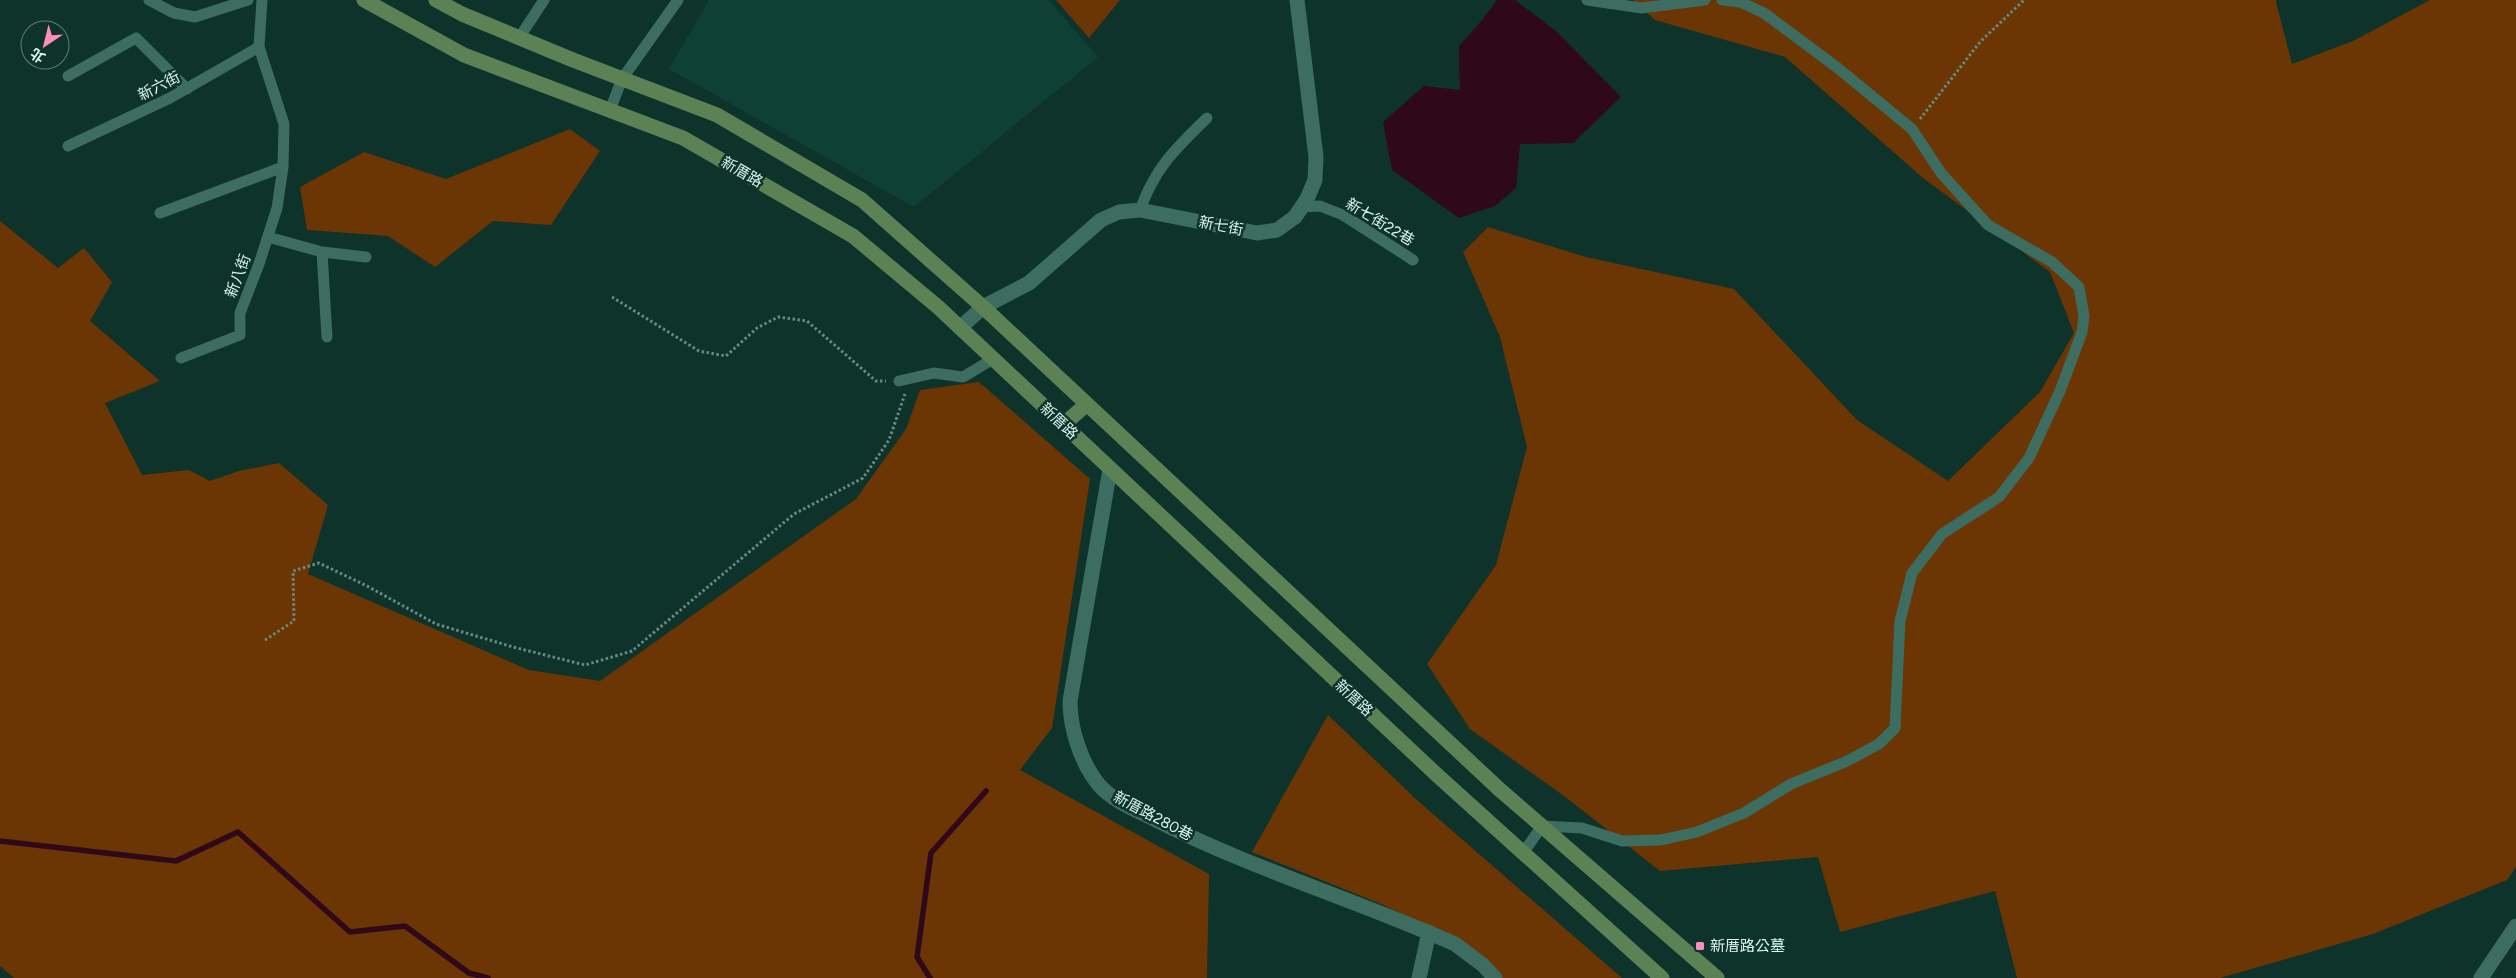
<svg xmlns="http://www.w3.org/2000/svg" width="2516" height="978" font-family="Figtree,'Noto Sans TC',sans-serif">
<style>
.built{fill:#0f4036}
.green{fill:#6b3504}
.water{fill:#2f081a}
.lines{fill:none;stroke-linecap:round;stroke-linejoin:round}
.stream{stroke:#2f081a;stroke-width:5.5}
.path{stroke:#698981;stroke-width:3;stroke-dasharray:2.5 2.5;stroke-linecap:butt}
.lane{stroke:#3c6d60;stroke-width:11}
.street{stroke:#3c6d60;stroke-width:15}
.secondary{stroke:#5b8155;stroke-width:15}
.poi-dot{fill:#fe8ebc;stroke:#0d332b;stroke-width:2}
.labels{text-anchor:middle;stroke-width:5;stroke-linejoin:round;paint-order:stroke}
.street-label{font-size:15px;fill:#dbf5ed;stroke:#0d332b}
.poi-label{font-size:15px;fill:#dbf5ed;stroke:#0d332b;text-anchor:start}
</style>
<rect width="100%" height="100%" fill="#0d332b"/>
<!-- built -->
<path class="built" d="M709 0H1049L1098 57 914 207 669 69Z"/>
<!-- green -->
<path class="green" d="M1056 0H1120L1089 38Z
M1633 0H2277L2276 2 2292 64 2353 41 2430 0H2516V867L2507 880 2373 934 2220 978H2017L1995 891 1840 932 1818 857 1660 871 1564 796 1470 729 1427 664 1496 565 1527 447 1500 337 1463 252 1488 227 1586 257 1734 289 1857 420 1948 481 2040 392 2074 333 2050 272 1923 178 1785 57 1655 20Z
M570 129 600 151 551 225 493 221 435 267 388 236 307 230 300 187 364 152 446 179Z
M0 221 58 268 84 248 112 282 90 321 160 381 105 403 142 475 189 470 210 481 239 471 279 463 328 505 308 574 529 670 600 681 856 499 906 429 920 390 979 382 1090 479 1052 728 1020 770 1209 874 1207 978H14L0 966Z
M1328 715 1418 801 1622 978H1494L1451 937 1381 904 1252 852Z"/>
<!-- water -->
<path class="water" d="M1497 0H1515L1557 32 1621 97 1573 143 1520 144 1516 188 1495 206 1459 218 1392 170 1383 122 1424 86 1460 90 1459 46 1483 19Z"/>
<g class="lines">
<!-- stream -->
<path class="stream" d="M0 841 176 861 238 832 350 932 405 926 469 973 488 978
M930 978 917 957 931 853 986 791"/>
<!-- path -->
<path class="path" d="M1920 119 1980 42 2024 0
M612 297 699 351 726 356 757 328 778 317 807 321 876 381H886
M265 640 294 621 293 571 319 563 367 586 436 624 513 647 585 665 632 651 794 514 863 478 889 440 905 394"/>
<!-- lane -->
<path class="lane" d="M149 0 174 13 195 17 248 0
M1587 0 1642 8 1705 0
M519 38 544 0
M68 76 136 38 187 89
M610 110 622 79 678 0
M68 146 170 98 259 47
M1302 207 1320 206 1343 215 1413 260
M1140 210C1155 168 1175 149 1207 118
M160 213 283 167
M268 237 322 252 366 257
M322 252 327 337
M181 358 240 335V313L259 264 277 208 283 167 284 124 259 47 262 0
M899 381 934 373 963 377 993 359
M1523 853 1542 826 1582 828 1622 841 1661 840 1697 832 1744 813 1791 784 1845 762 1879 744 1895 728 1900 621 1912 573 1942 534 1999 497 2029 458 2060 391 2082 332 2084 316 2079 287 2052 262 1988 225 1941 173 1912 129 1839 69 1764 13 1740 2 1722 0"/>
<!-- street -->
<path class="street" d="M960 328 983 307 1029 283 1101 220 1119 212 1140 210 1257 233 1277 230 1295 217 1307 199 1315 180 1316 157 1297 0
M1110 469 1070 701C1070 729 1081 763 1099 785 1113 801 1136 810 1154 819 1249 868 1357 900 1455 944L1483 965 1495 978
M1419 978 1429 932
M2481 978 2516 926"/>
<!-- secondary -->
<path class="secondary" d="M364 0 464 55 683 138 853 236 938 307 1437 775 1662 978
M436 0 462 14 573 60 717 115 862 200 983 307 1499 789 1717 978
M1063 425 1087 404"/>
</g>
<!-- markers -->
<rect class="poi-dot" x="1695" y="941" width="10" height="10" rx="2.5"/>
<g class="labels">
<!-- street labels -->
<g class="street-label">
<text transform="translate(159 86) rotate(-27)" y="5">新六街</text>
<text transform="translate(742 172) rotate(30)" y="5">新厝路</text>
<text transform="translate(1380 222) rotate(31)" y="5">新七街22巷</text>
<text transform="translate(1221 226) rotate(11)" y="5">新七街</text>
<text transform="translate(238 276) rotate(-69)" y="5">新八街</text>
<text transform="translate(1059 421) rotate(43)" y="5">新厝路</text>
<text transform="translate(1354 698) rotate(43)" y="5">新厝路</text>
<text transform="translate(1153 816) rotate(28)" y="5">新厝路280巷</text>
</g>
<!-- poi labels -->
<g class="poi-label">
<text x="1710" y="951">新厝路公墓</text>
</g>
</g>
<!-- north arrow -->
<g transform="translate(45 45) rotate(215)"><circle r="24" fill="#0d332b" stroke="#5f8179"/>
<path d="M0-4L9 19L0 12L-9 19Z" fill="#fe8ebc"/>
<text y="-8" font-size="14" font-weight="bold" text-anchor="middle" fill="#dbf5ed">北</text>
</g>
</svg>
